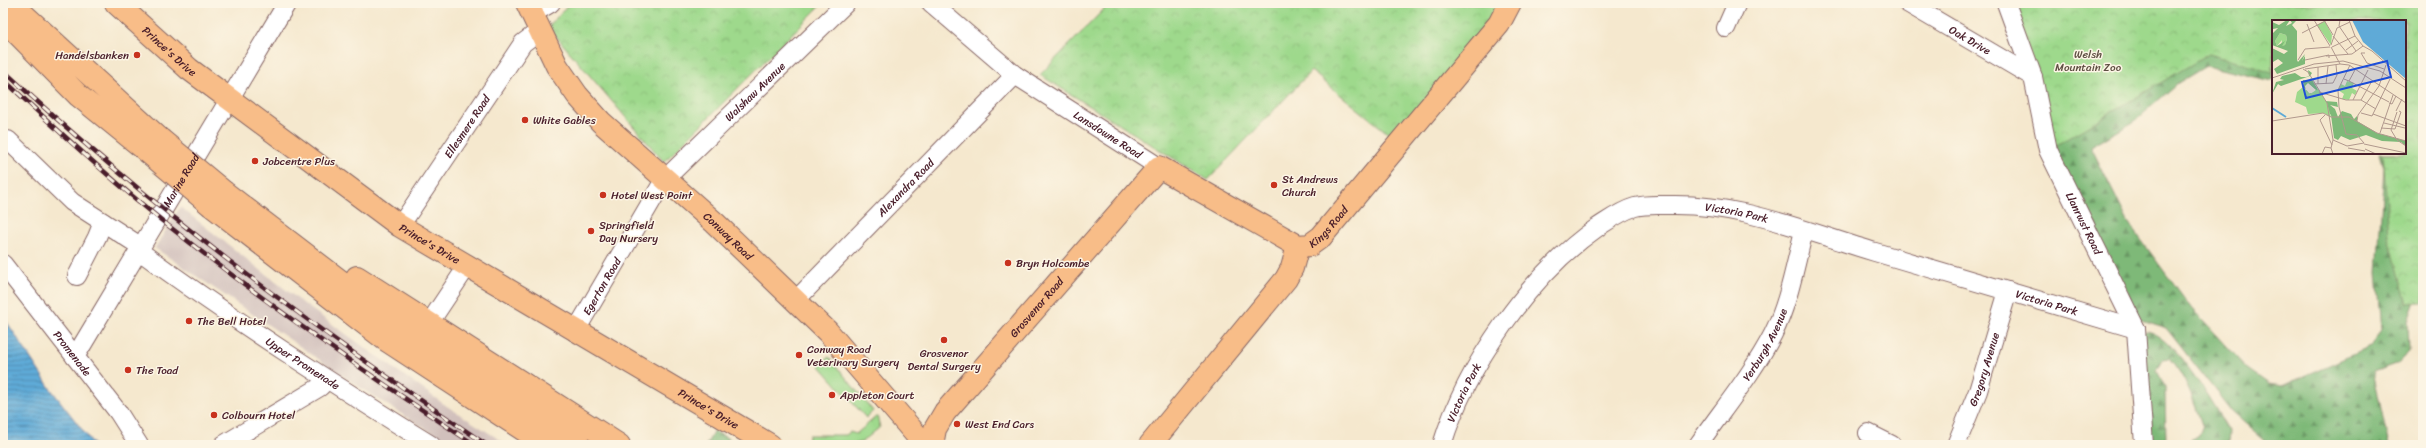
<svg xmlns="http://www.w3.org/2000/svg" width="2426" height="448" font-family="Sriracha,sans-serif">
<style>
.industrial{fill:#d1c0bc}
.grass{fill:#9ed98c;stroke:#747c5c}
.forest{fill:url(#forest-firs);stroke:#646c52}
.park{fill:url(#park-crowns);stroke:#747c5c}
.water{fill:url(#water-rules);stroke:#546481}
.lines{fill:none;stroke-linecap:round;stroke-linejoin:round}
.minor-casing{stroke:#866564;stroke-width:20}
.major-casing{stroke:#866564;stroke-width:24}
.highway-casing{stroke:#866564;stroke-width:24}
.minor{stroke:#fff;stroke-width:18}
.major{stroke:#f8bd88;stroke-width:22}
.highway{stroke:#f8bd88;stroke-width:22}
.rail-casing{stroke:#4a1f2b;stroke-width:4.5}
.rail{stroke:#fcf5e5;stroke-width:3;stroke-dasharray:9;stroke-linecap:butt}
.highway-bridge-casing{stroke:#866564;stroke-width:24;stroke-linecap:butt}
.highway-bridge{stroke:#f8bd88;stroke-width:22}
.poi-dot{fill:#c8321e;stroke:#fcf5e5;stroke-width:1.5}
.labels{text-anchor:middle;stroke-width:3;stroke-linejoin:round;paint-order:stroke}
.street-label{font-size:11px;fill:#4a1f2b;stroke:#fcf5e5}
.park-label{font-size:11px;fill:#5f4e43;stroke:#fcf5e5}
.poi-label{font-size:11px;fill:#4a1f2b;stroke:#fcf5e5;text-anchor:start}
.inset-river{fill:none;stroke:#5faad7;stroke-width:2}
.inset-road{fill:none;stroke:#b1988d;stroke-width:1}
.view{fill:#1d4ed8;fill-opacity:0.15;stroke:#1d4ed8;stroke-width:2}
.inset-edge{fill:none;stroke:#4a1f2b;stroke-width:2}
</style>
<defs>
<pattern id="forest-firs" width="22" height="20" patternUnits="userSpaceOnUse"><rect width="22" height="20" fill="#7eb978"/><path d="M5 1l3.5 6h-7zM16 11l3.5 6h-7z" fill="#699663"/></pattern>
<pattern id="park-crowns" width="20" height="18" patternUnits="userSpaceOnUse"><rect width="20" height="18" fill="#9ed98c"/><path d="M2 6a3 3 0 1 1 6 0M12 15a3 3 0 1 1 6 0" fill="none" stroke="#8aba79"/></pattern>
<pattern id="water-rules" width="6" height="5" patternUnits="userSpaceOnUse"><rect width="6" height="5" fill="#5faad7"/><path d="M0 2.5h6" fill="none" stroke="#508aaf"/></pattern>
</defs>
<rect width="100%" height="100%" fill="#fcf5e5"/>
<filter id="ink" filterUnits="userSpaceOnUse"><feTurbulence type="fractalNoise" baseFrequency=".025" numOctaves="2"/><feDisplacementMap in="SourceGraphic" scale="8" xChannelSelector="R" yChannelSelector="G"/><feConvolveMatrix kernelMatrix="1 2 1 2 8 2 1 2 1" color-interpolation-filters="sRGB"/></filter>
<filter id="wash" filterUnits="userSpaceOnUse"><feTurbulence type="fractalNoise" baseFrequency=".012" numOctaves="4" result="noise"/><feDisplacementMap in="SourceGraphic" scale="16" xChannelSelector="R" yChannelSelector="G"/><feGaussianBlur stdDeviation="0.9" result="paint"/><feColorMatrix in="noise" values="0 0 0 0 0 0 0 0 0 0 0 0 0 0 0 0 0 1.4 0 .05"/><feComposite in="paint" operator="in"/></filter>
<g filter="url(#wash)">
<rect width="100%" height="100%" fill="#f5e8ce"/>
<!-- industrial -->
<path class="industrial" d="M180 207 304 304 445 405 508 445H451L370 394 155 248Z"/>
<!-- grass -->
<path class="grass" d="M829 357 873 411 866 418 819 365Z
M877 416 880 427 862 442 850 445H808L809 435H846L850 432 856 434Z"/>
<!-- forest -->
<path class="forest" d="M2273 21V81L2206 66 2178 83 2135 121 2091 147 2128 222 2191 308 2246 368 2269 384 2282 386 2372 346 2382 329 2377 273 2384 168 2380 153H2395L2418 293 2408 321 2409 351 2398 363 2373 372 2389 445H2270L2232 412 2166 328 2141 320 2057 154 2035 65Z
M2146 331C2175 336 2213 405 2229 431L2228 445H2182L2198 435 2202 425C2194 402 2186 377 2170 359L2163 360 2157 371 2165 387 2166 445H2148L2142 333Z
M714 431 740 445H706Z"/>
<!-- park -->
<path class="park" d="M570 3H823L664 162 548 27Z
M1110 3H1510L1400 143 1311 71 1208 180 1040 75Z
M2006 3H2423V302L2407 303 2389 237 2383 153H2405V21H2273V73L2209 54 2048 150Z"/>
<!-- water -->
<path class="water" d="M3 316 50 388 94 445H3Z"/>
</g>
<g filter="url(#ink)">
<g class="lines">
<defs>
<g id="minor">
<path id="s1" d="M931 3 1015 75 1159 167"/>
<path id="s2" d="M1907 3 2033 77"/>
<path id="s3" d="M2006 3 2033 77 2048 150 2136 329 2144 445"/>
<path d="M532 14 551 3"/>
<path d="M1726 28 1737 3"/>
<path d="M8 140 72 202 140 246"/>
<path id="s4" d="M400 226 523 43 539 31"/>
<path id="s5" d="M138 250C233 320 332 383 431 445"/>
<path id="s6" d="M3 264 118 412 139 445"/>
<path d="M77 276 97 237 103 222"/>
<path id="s7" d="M796 300 1015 75"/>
<path d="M436 313 468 265"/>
<path id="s8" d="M575 332 664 180 846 3"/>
<path id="s9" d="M75 357 287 3"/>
<path d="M1868 433 1892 445"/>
<path d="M223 445 320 387 327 380"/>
<path id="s10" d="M1442 445C1466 366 1530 274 1598 227 1609 220 1621 211 1635 207 1645 204 1658 205 1668 205 1740 203 1807 232 1875 252 1962 277 2049 303 2136 329"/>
<path id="s11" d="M1698 445C1723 409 1753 373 1773 334 1789 302 1795 265 1804 231"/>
<path id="s12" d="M1956 445 1978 391 2008 291"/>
</g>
<g id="major">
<path id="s13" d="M116 3 189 69 400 226 770 445"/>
<path id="s14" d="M527 3 557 66 577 95 601 122 715 223 828 332 925 445"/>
<path id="s15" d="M1298 246 1310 245 1321 237 1499 24 1510 3"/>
<path id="s16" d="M932 445 935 429 945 412 1159 167 1298 246"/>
<path d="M1150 445 1286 279 1292 268 1298 246"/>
</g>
<path id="highway" d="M11 3 160 139
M3 19 79 96 148 152
M224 192 398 325 579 445
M212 206 386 340 547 445
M357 277 619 445"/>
</defs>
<!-- minor casing -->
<use href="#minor" class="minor-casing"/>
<!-- major casing -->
<use href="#major" class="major-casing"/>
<!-- highway casing -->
<use href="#highway" class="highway-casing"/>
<!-- minor -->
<use href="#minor" class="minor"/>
<!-- major -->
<use href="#major" class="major"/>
<!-- highway -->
<use href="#highway" class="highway"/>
<defs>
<path id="rail" d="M3 70C153 210 317 331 487 445
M3 79C57 130 112 181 170 227 268 305 370 376 475 445"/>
</defs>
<!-- rail casing -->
<use href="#rail" class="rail-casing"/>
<!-- rail -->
<use href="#rail" class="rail"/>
<defs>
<path id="highway-bridge" d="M160 139 224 192
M148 152 212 206"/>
</defs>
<!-- highway-bridge casing -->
<use href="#highway-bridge" class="highway-bridge-casing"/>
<!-- highway-bridge -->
<use href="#highway-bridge" class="highway-bridge"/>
</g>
</g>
<!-- markers -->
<g class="poi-dot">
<circle cx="137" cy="55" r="4"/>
<circle cx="525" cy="120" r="4"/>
<circle cx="255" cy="161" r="4"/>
<circle cx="1274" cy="185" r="4"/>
<circle cx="603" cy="195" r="4"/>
<circle cx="591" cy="231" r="4"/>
<circle cx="1008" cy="263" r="4"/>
<circle cx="189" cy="321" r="4"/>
<circle cx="944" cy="340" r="4"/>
<circle cx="799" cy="355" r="4"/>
<circle cx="128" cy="370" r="4"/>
<circle cx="832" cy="395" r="4"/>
<circle cx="214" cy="415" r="4"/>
<circle cx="957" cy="424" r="4"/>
</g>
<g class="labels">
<!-- street labels -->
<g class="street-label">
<text dy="4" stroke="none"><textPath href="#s2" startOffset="73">Oak Drive</textPath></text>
<text dy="4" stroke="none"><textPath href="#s13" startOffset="72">Prince's Drive</textPath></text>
<text dy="4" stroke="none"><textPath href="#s8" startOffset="303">Walshaw Avenue</textPath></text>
<text dy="4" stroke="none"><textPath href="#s4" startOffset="120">Ellesmere Road</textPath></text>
<text dy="4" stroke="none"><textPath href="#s1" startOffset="221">Lansdowne Road</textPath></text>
<text dy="4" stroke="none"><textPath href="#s9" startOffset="206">Marine Road</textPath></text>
<text dy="4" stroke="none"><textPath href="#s7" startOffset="157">Alexandra Road</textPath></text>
<text dy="4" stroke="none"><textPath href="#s10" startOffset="417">Victoria Park</textPath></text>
<text dy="4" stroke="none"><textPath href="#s3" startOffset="235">Llanrwst Road</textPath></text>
<text dy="4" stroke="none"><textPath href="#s15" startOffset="38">Kings Road</textPath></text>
<text dy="4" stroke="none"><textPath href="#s14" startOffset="312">Conway Road</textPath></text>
<text dy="4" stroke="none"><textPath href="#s13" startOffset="396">Prince's Drive</textPath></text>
<text dy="4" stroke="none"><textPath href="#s8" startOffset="53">Egerton Road</textPath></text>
<text dy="4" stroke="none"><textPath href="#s10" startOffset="740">Victoria Park</textPath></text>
<text dy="4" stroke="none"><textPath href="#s16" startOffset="175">Grosvenor Road</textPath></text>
<text dy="4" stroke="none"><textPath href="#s11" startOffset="121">Yerburgh Avenue</textPath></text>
<text dy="4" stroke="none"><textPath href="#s6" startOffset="113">Promenade</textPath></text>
<text dy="4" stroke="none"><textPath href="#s5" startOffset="200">Upper Promenade</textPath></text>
<text dy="4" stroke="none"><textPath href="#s12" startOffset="81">Gregory Avenue</textPath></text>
<text dy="4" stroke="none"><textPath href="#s10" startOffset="57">Victoria Park</textPath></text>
<text dy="4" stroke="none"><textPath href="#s13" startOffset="720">Prince's Drive</textPath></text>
</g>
<!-- park labels -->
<g class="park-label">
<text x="2088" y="58">Welsh<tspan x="2088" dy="13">Mountain Zoo</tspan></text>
</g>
<!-- poi labels -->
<g class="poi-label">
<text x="129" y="59" text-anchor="end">Handelsbanken</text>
<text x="533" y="124">White Gables</text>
<text x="263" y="165">Jobcentre Plus</text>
<text x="1282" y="183">St Andrews<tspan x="1282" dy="13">Church</tspan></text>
<text x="611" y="199">Hotel West Point</text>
<text x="599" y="229">Springfield<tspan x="599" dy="13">Day Nursery</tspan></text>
<text x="1016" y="267">Bryn Holcombe</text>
<text x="197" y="325">The Bell Hotel</text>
<text x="807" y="353">Conway Road<tspan x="807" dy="13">Veterinary Surgery</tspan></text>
<text x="944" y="357" text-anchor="middle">Grosvenor<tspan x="944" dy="13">Dental Surgery</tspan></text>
<text x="136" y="374">The Toad</text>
<text x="840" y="399">Appleton Court</text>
<text x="222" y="419">Colbourn Hotel</text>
<text x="965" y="428">West End Cars</text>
</g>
</g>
<!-- overview -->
<g transform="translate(2272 20)">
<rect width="134" height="134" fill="#f5e8ce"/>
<path d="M8 13 14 15 15 19 13 25 9 27 10 20 5 26 3 21Z" fill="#9ed98c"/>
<path d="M15 0H18L14 6 20 3 18 0H25L20 5 25 11V40L26 42 33 34 30 41 33 36V44L5 54 2 49 11 43 6 39 1 42 0 28 12 34 16 31 0 25V14L6 8 1 9 0 12V2L7 5ZM8 13 14 15 15 19 13 25 10 26 13 21 5 26 3 21ZM36 50 40 53 38 56 9 66 6 64 0 74 4 62 12 60 8 59 10 56 23 53 29 57H34L37 56ZM39 58 53 81 65 82 66 87 58 85 63 89 66 97 70 91 79 94 82 99 85 96V101L105 113 134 121V126L129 122 110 121 94 115 78 120 69 116 66 120 62 118 59 95 32 68 31 60 37 61ZM36 63 44 70 41 74 34 72 33 66Z" fill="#7eb978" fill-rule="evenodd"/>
<path d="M75 61 82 63 80 68 85 71 83 75 80 73 77 80 70 79 72 74 66 70 69 64 73 66ZM31 67 38 74 46 69 55 83 59 97 52 93 36 94 34 87 23 82 25 72Z" fill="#9ed98c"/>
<path d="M53 1 60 15 59 25 45 5Z" fill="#9ed98c"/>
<path d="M80 0H134V59L91 22Z" fill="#5faad7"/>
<path class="inset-river" d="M0 88 14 97"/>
<path class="inset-road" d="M42 0 58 26M52 0 61 15M68 0 67 6 84 31M77 0 83 16 91 26 100 31 134 61M35 4 42 22M30 13 55 0M61 16 76 34M59 25 65 8 78 2M59 27 68 44M60 27 83 16M74 30 86 21M93 33H89L95 43 112 49M54 36 80 34 91 26M26 40 33 29 58 27M33 40 57 35V38M46 47V64M31 49 36 52 55 83 61 120M33 49 68 44 77 45 134 83M0 58 42 44 71 41 108 51 134 68M72 59 77 61 84 48M77 61 117 82M42 64 61 63 65 55 64 45M54 64 56 46M47 72 74 80H89L104 89M81 80 96 50M89 80 100 61M117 83 120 84 124 76M124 91 130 79M125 92 119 110 125 120 134 126M89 93 100 96 118 59M101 94 134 106M53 95 48 100 60 125M0 101 51 93 59 97H77L105 113 134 121M85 101 86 95 107 66 114 45M112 103 133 108M109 108 123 109 129 92 127 91M108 113 121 75M134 121V96M92 124 134 133M76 128 93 131M93 129 104 134M50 134 53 127 59 128M61 134 59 128 61 120 75 126 92 123 85 115 74 114 67 87 66 70 78 45"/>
<path class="view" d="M115 41 119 57 34 78 30 62Z"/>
<rect width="134" height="134" class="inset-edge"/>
</g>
<!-- margin -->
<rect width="2426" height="448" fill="none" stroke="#fcf5e5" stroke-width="16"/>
</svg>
